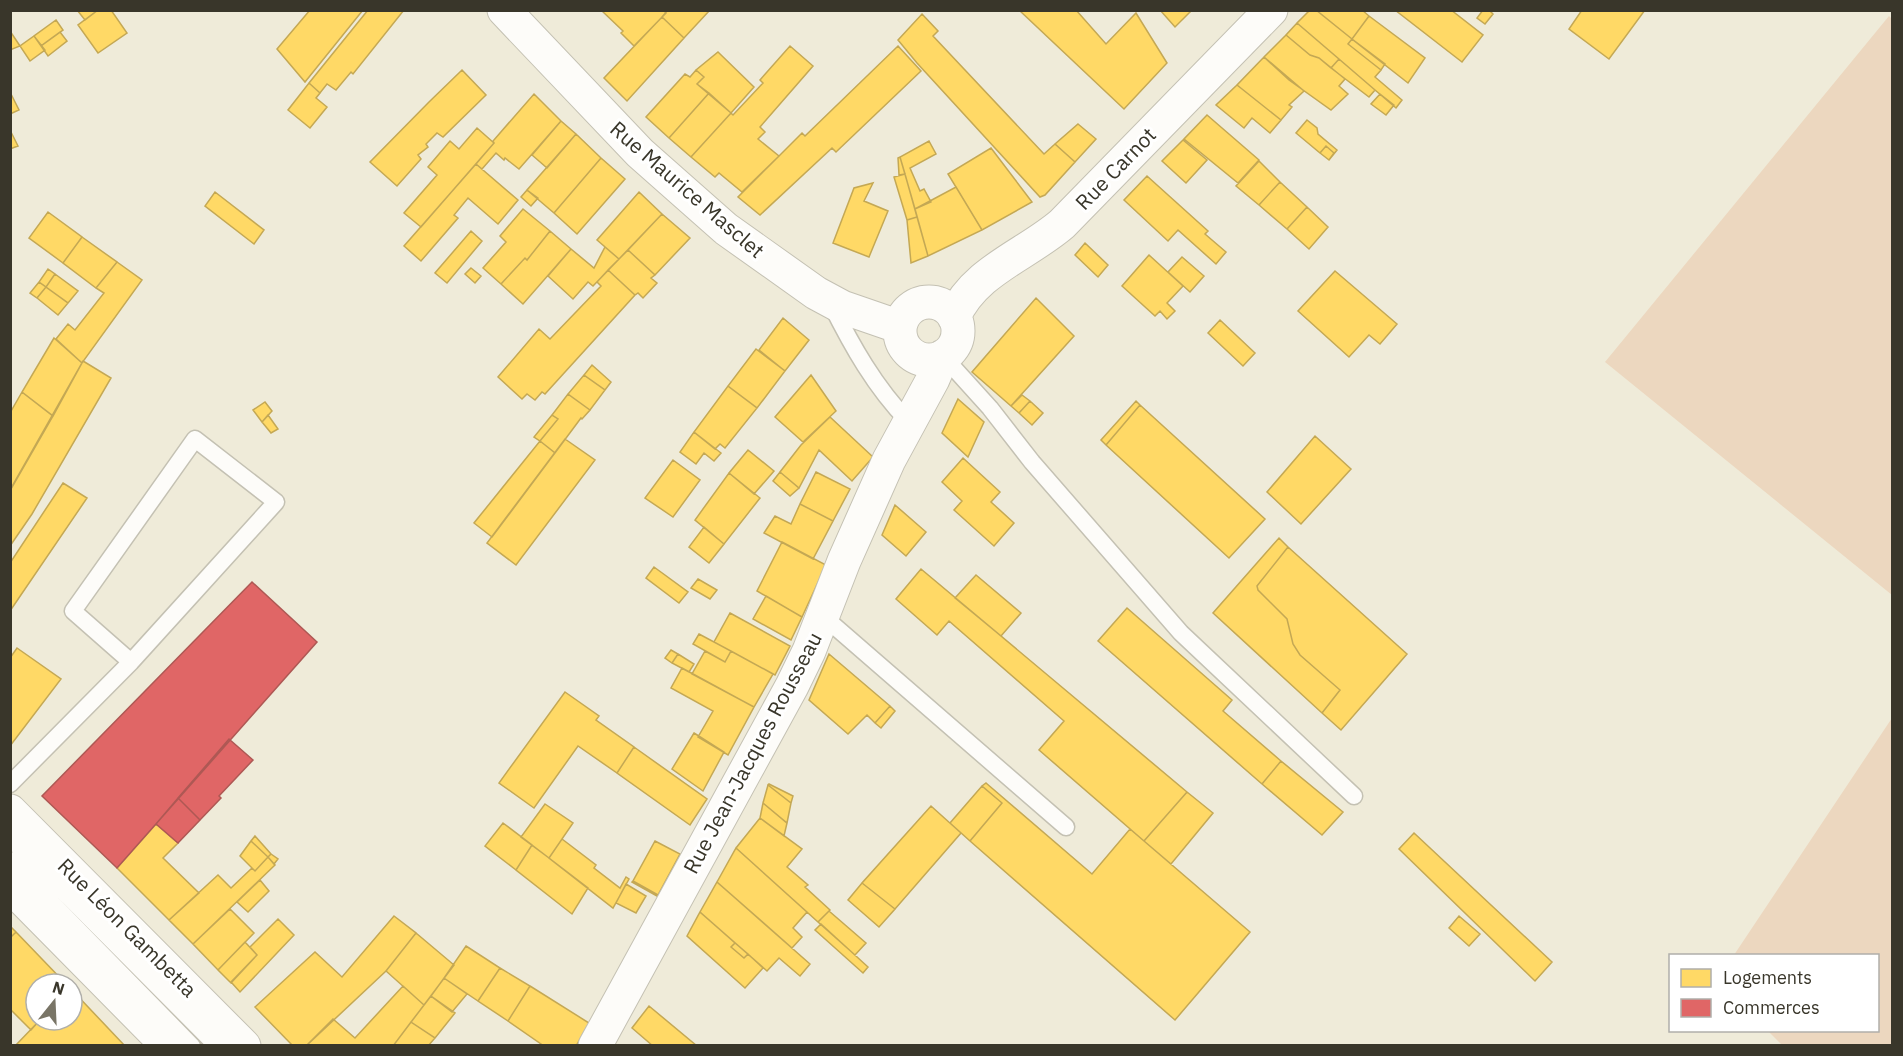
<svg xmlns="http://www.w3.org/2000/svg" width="1903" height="1056" font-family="'IBM Plex Sans',sans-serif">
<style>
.green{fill:#ecd7bf}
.homes{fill:#ffd966;stroke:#c4a854;stroke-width:1.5}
.shops{fill:#e06666;stroke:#ae5854;stroke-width:1.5}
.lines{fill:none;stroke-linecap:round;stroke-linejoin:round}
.service-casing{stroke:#c4c1b3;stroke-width:19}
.minor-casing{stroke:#c4c1b3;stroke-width:35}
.primary-casing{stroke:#c4c1b3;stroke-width:35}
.service{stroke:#fdfcf9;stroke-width:16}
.minor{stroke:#fdfcf9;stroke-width:33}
.primary{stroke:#fdfcf9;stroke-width:33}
.labels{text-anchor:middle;stroke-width:6;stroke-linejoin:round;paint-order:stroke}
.street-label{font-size:21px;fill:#39362a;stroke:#fff}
</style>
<rect width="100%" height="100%" fill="#efebd9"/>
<!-- green -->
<path class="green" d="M1889 16 1892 19V595L1605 362Z
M1892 718V1045H1782L1768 1031 1878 1030V956L1734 955Z"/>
<!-- homes -->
<path class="homes" d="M77 10H98L85 20Z
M98 10H111L127 33 98 53 78 25Z
M310 10H363L305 82 277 49Z
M368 10H404L353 74 351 72 336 90 327 84 320 93 309 83Z
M601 10H663L666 13 634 46 621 33 623 31Z
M668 10H710L684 38 662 17Z
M1019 10H1076L1106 44 1136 13 1167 63 1124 109Z
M1160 10H1192L1175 27Z
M1310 10H1316L1352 39 1348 44 1381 70 1375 77 1402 100 1396 108 1297 23Z
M1316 10H1362L1369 16 1352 39Z
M1395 10H1451L1483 35 1462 62Z
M1483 10H1489L1493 14 1485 24 1477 18Z
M1582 10H1645L1609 59 1569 29Z
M922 14 938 31 933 36 1044 154 1055 144 1075 162 1045 195 1040 197 917 63 898 40Z
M1369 16 1425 58 1408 83 1352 39Z
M662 17 684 38 627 101 604 78Z
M56 20 63 30 41 46 34 36Z
M1297 23 1339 59 1331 68 1319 58 1310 55 1286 35Z
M10 31 20 46 10 50Z
M60 32 67 41 48 56 41 46Z
M1286 35 1310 55 1319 58 1345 79 1339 86 1348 94 1331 110 1289 80 1264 57Z
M34 36 45 50 30 61 20 46Z
M1352 39 1385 64 1381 70 1348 44Z
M790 46 813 66 760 127 765 132 758 139 779 156 742 192 719 173 715 177 691 157 731 113 733 115 763 83 760 80Z
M898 46 921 71 836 152 832 148 760 215 738 197 802 133 805 136Z
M718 52 754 87 731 113 697 84 704 77 696 70Z
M1264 57 1304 91 1289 105 1292 107 1281 120 1237 85Z
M1339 59 1375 90 1369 97 1331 68Z
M462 70 486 95 443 137 437 133 426 144 428 147 418 155 421 159 397 186 370 162 429 102Z
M696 70 704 77 697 84 709 93 669 138 646 117 685 74 690 77Z
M309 83 320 93 316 98 327 107 310 128 288 110Z
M1237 85 1281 120 1270 133 1252 118 1244 128 1216 105Z
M10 92 19 110 10 114Z
M709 93 731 113 691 157 669 138Z
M534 94 561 121 519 169 505 158 504 160 496 153 482 169 476 164 494 143 493 141Z
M1380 94 1394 105 1386 115 1371 104Z
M1207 115 1259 160 1238 183 1184 139Z
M1307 120 1317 128 1318 134 1337 150 1329 160 1334 153 1326 146 1320 153 1296 133Z
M561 121 576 134 547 168 532 155Z
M1078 124 1096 139 1075 162 1055 144Z
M477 128 494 143 421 227 404 213 437 175 428 167 450 141 459 149Z
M10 130 18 146 10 149Z
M576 134 601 158 554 213 527 190Z
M1183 140 1207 160 1186 183 1162 161Z
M929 141 936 154 910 168 920 191 924 189 931 202 915 209 900 157Z
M1326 146 1334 153 1329 160 1320 153Z
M991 148 1032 202 982 230 948 174Z
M900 157 905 174 899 175 898 158Z
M601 158 625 179 577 234 554 213Z
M1259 161 1280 182 1259 205 1236 186Z
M476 164 518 200 498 224 468 198 454 215 458 218 421 261 404 246Z
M905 174 917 217 907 220 894 177Z
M1147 176 1208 231 1205 234 1226 252 1216 264 1178 230 1168 241 1124 200Z
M1280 182 1307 207 1287 229 1259 205Z
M873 183 864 201 888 211 869 257 833 243 854 188Z
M956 187 982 230 928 256 915 209Z
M527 190 538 198 531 206 521 197Z
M215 192 264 230 254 244 205 206Z
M639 192 662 214 619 259 597 240Z
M1307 207 1328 227 1309 249 1287 229Z
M523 209 550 231 527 260 525 258 501 284 483 268 506 242 500 236Z
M48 212 82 237 63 263 29 238Z
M662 214 690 238 655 275 628 250Z
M917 217 928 256 911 263 907 220Z
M471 231 482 241 447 283 435 273Z
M550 231 571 249 523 304 501 284 525 258 527 260Z
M82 237 117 262 96 288 63 263Z
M1085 243 1108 265 1098 277 1075 255Z
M605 247 619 259 593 286 588 282 573 299 548 276 571 249 594 268Z
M628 250 655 275 651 278 657 283 643 298 638 293 635 295 608 270Z
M1149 255 1183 286 1167 303 1175 311 1167 319 1160 311 1155 316 1122 286Z
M1182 257 1204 276 1190 292 1168 272Z
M117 262 142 280 82 363 56 339 68 324 75 330 104 293 96 288Z
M471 268 481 276 475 283 465 274Z
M48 269 55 274 46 287 39 282Z
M608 270 635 295 545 394 542 392 535 400 527 394 522 399 498 377 539 329 550 339 601 286 597 282Z
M1335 271 1397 324 1380 344 1369 335 1349 357 1298 311Z
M55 274 78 291 68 303 46 287Z
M39 282 46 287 37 298 30 293Z
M46 287 68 303 58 315 37 298Z
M1036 298 1074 336 1011 406 972 372Z
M783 318 809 340 785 371 759 350Z
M1220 320 1255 353 1243 366 1208 333Z
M54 338 82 363 53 416 22 392Z
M756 349 785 371 757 408 728 386Z
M83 361 111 378 32 514 10 546V490Z
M592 365 611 382 605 390 584 375Z
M584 375 605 390 590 410 568 394Z
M811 375 836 411 803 442 775 417Z
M728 386 757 408 725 448 720 444 715 449 694 432Z
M22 392 53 416 11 489 10 413Z
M568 394 590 410 582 419 581 418 555 453 540 441 558 419 552 415Z
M1022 395 1030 401 1019 413 1011 406Z
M958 399 984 422 968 457 942 433Z
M1030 401 1043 413 1032 425 1019 413Z
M1136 401 1140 405 1106 445 1101 440Z
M265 402 272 411 262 422 253 410Z
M1140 405 1265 519 1229 558 1106 445Z
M268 415 278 429 271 433 262 422Z
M552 415 558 419 540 441 534 437Z
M830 417 873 457 852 481 819 450 799 488 780 472 801 445Z
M694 432 721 453 714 461 704 453 696 464 680 452Z
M1315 436 1351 469 1301 524 1267 492Z
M565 439 595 460 516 565 487 543Z
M540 441 555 453 492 537 474 523Z
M748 450 774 471 754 494 729 473Z
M963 458 1000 492 991 502 1014 523 994 546 954 510 962 501 942 482Z
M673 460 700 480 673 517 645 498Z
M780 472 799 488 790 496 773 481Z
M816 472 850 489 833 521 800 504Z
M729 473 760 498 724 544 695 520Z
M63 483 87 498 10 611V563Z
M800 504 833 521 813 559 764 533 775 516 791 524Z
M895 505 926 532 906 556 882 535Z
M704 527 724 544 709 563 689 547Z
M1279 538 1288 547 1257 586 1258 590 1287 619 1293 644 1300 655 1340 690 1322 713 1213 613Z
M782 542 826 565 802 617 757 591Z
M1288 547 1407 654 1341 730 1322 713 1340 690 1300 655 1293 644 1287 619 1258 590 1257 586Z
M654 567 688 592 679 603 646 578Z
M921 569 1187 792 1144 841 1039 750 1064 721 949 621 937 635 896 599Z
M976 575 1021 613 1001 636 955 598Z
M698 579 717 590 710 599 691 588Z
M766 596 802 617 791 640 753 619Z
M1127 608 1232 700 1223 711 1281 761 1262 784 1098 641Z
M730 613 790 646 775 675 714 642Z
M699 634 731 651 725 662 693 644Z
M17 648 61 679 10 746V658Z
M671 650 678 654 672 663 665 658Z
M705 651 725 662 731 651 773 674 754 707 692 674Z
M678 654 694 664 689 672 672 663Z
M829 654 890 706 875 723 867 715 848 734 809 700Z
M682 668 754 707 728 755 698 737 713 711 671 688Z
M565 692 599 716 596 720 634 747 617 773 578 746 534 808 499 783Z
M890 706 895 711 881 728 875 723Z
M694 733 724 752 703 791 672 769Z
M634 747 707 799 690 825 617 773Z
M1281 761 1343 812 1322 835 1262 784Z
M986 783 1092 874 1130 829 1250 932 1175 1020 970 841 1002 803 982 786Z
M769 784 793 796 791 803 768 785Z
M768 785 791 803 787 823 763 803Z
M982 786 1002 803 970 841 950 823Z
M1187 792 1213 813 1171 864 1144 841Z
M763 803 787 823 784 836 760 818Z
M545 804 573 823 549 858 521 837Z
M931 806 961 833 895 909 862 883Z
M760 818 802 849 787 867 808 885 805 887 830 910 818 922 736 848Z
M503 823 532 845 516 870 485 846Z
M156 824 178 843 163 858 199 893 169 920 117 868Z
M1414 833 1552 962 1535 981 1399 849Z
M255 836 271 854 268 857 251 841Z
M562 839 596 865 594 868 620 888 626 877 629 879 613 908 549 858Z
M251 841 268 857 255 871 240 856Z
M655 841 680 854 658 895 633 881Z
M532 845 588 888 572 914 516 870Z
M736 848 807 912 793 928 802 937 792 948 717 882Z
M271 854 278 859 274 864 268 857Z
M268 857 275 865 193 944 169 920 218 875 231 888 252 868 255 871Z
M260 880 269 891 248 912 237 902Z
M633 881 658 895 657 896 632 882Z
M717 882 810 964 800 976 779 958 767 971 700 912Z
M862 883 895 909 879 927 848 900Z
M626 884 646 896 636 913 616 903Z
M230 909 254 933 218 970 193 944Z
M829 911 866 943 855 955 818 922Z
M700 912 735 943 731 947 744 958 748 954 763 968 745 988 687 936Z
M394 916 416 933 386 971 306 1046H293L255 1007 315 952 342 977Z
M1459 916 1480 934 1469 946 1449 928Z
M278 919 294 935 240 992 231 982 257 955 250 947Z
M821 924 868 967 863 973 815 930Z
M10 926 16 932 10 938Z
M16 932 66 984H36V1020H40L31 1030 10 1009V938Z
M416 933 454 965 424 1005 386 971Z
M245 942 257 955 231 983 218 970Z
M735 943 748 954 744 958 731 947Z
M466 946 500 968 478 1001 444 978Z
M500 968 530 986 508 1021 478 1001Z
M444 978 467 994 452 1012 431 996Z
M403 986 424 1005 393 1046H306L333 1019 355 1038Z
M530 986 589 1023 576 1046H544L508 1021Z
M72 990 125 1046H15L40 1020H72Z
M431 996 455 1013 435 1038 411 1022Z
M649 1006 697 1046H653L632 1028Z
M411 1022 435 1038 428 1046H393Z"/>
<!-- shops -->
<path class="shops" d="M252 582 317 642 117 868 42 796Z
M229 739 253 760 219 796 221 798 200 820 178 798Z
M178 798 200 820 178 843 156 824Z"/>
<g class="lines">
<defs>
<path id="service" d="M831 304C852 346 875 387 908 421
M943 356 990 408 1032 462 1181 633 1354 796
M824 617 1066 827
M10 784 131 662 276 502 195 439 73 611 131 662
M10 838 217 1046
M10 860 192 1046"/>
<path id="minor" d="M504 10 640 153 726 229 816 293 842 307 900 327
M900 331a29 29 0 1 1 58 0a29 29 0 1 1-58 0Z
M954 317C974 271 1026 255 1062 224L1271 10
M595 1046 792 686 809 651 844 561 889 460 933 379 943 356"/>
<path id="primary" d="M10 811 244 1046
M10 886 168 1046"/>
</defs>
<!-- service casing -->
<use href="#service" class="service-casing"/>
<!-- minor casing -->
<use href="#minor" class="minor-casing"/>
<!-- primary casing -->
<use href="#primary" class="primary-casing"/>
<!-- service -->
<use href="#service" class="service"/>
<!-- minor -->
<use href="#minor" class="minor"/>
<!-- primary -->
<use href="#primary" class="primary"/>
</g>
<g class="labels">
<!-- street labels -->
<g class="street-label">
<text transform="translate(1116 169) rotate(-46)" y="7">Rue Carnot</text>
<text transform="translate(687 190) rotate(41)" y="7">Rue Maurice Masclet</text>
<text transform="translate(753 753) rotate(-62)" y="7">Rue Jean-Jacques Rousseau</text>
<text transform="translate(127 928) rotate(45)" y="7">Rue Léon Gambetta</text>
</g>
</g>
<!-- border -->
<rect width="1903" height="1056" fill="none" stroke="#39362a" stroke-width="24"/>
<!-- legend -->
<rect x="1669" y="954" width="210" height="78" fill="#ffffff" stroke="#b0afaa" stroke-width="1.5"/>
<rect x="1681" y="969" width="30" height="18" fill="#ffd966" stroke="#b0afaa" stroke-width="1.5"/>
<text x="1723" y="984" font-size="18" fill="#39362a">Logements</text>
<rect x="1681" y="999" width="30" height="18" fill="#e06666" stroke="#b0afaa" stroke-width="1.5"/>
<text x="1723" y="1014" font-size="18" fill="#39362a">Commerces</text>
<!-- north arrow -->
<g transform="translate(54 1002) rotate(18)"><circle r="28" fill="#ffffff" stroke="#b0afaa" stroke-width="1.5"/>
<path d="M0-4.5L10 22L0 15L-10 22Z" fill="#797567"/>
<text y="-9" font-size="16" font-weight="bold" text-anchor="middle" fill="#39362a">N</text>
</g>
</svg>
